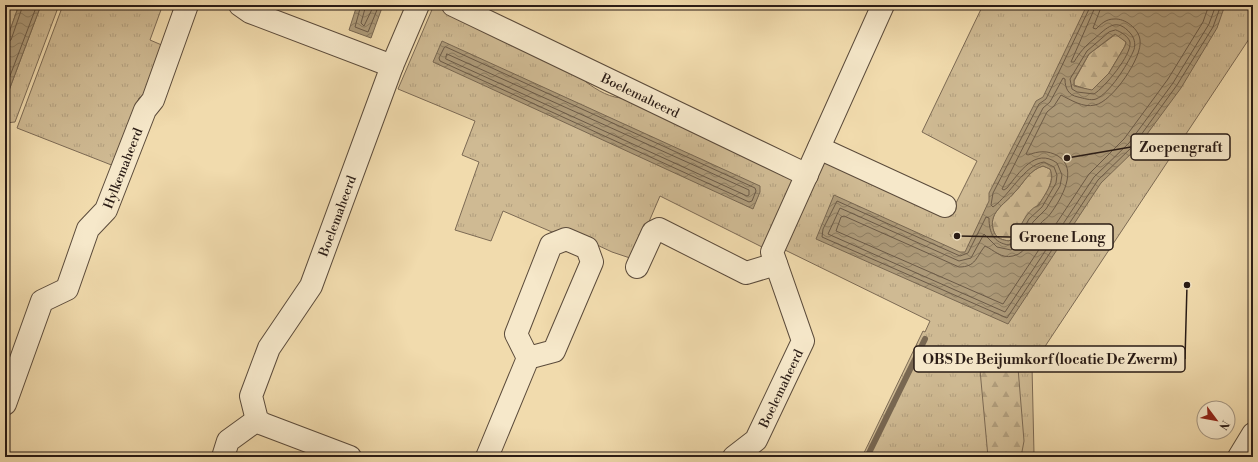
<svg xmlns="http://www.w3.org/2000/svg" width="1258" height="462" font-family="'Libre Bodoni',serif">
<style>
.grass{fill:url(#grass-tufts);stroke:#7c6a54}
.forest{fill:url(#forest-firs);stroke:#7c6a54}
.water{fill:url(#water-waves);stroke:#786751;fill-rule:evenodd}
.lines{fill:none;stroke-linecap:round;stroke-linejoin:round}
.shore{stroke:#6b5a47;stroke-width:1}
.stream{stroke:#786751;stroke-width:6}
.minor-casing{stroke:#5b4b3b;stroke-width:24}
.minor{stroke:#f6e8ca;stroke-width:22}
.labels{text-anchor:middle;stroke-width:3;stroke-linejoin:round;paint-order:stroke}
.street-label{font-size:13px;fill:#291b15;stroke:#f6e8ca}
.leader{fill:none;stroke:#291b15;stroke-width:1.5}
.callout-dot{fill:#291b15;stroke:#f6e8ca;stroke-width:1.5}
.callout{fill:#f6e8ca;stroke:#291b15;stroke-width:1.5}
.callout-label{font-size:14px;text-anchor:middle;font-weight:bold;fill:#291b15}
</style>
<defs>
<pattern id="grass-tufts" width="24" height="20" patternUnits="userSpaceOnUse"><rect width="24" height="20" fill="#cfba93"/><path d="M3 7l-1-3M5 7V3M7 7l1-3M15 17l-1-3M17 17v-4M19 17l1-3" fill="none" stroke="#b29f7e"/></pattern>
<pattern id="forest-firs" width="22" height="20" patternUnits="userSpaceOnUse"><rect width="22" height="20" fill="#cfba93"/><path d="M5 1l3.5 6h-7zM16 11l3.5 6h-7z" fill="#b29f7e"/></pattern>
<pattern id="water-waves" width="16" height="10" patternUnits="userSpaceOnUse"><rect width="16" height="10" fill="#ad9a79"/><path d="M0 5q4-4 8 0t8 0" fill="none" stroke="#8d7d62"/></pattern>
</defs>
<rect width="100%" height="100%" fill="#f1dbad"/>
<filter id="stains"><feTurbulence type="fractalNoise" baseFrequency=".005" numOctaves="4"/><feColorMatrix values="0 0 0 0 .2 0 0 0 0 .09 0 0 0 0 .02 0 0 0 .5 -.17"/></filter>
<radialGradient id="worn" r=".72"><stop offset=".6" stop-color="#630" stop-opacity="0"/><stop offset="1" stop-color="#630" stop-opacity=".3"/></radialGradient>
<!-- grass -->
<path class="grass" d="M5 5H19L5 44Z
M41 5H59L15 122 5 123V101Z
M63 5H158L162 7 150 40 164 46 145 95 139 98 114 166 17 128Z
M434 5 586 73V82C597 90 611 99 626 98L799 179 766 249 660 196 633 259 612 252 563 229 552 232 503 211 491 241 455 230 479 162 462 155 475 121 398 89Z
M983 5H1253V33L1032 366 1034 454 1032 457H862L923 331 925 332 930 321 785 250 825 161 949 217 977 161 922 132Z"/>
<!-- forest -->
<path class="forest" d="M1116 34 1126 42 1125 46 1109 73 1092 91 1074 85V81L1089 54Z
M1043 166 1050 169C1055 180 1046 195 1038 205 1034 210 1028 213 1025 218 1020 227 1017 235 1009 241 1003 240 997 239 994 232 987 213 1004 205 1014 193 1024 183 1029 170 1043 166Z
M979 359 996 365 1018 368 1024 441 1021 457H988Z"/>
<!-- water -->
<path class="water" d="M19 5H41L5 101V44Z
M357 5H383L371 38 349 30Z
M1087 5H1225L1217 28 1181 88 1136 149 1101 183 1008 324 816 239 834 195 960 252H965L989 201V193L1036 101 1043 97ZM1115 34 1126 42 1125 46 1109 73 1092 90 1074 86V80L1089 54ZM1043 166 1050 169C1056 182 1045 193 1039 205 1024 210 1021 232 1009 241 1003 240 997 239 994 232 987 213 1004 205 1014 193 1024 183 1029 170 1043 166Z
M442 41 760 186V192L753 209 433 62Z"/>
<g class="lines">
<!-- shore -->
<path class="shore" d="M361 5 355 27 368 32 379 5
M366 5 361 23 364 26 374 5
M1091 5 1046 99 1039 104 993 193 991 205 993 207C1010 195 1024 165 1044 162L1054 167 1057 175 1056 183 1042 207 1029 219 1017 241 1009 245C994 243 989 233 989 218L986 217 968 253 960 256 837 201 823 229 822 237 1007 318 1098 180 1133 146 1177 85 1213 27 1221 5
M1096 5 1071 62H1074C1080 52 1085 46 1094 39 1107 28 1116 16 1131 34 1135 39 1136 46 1133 52 1127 65 1110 93 1096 99 1091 101 1083 98 1078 97 1068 95 1065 88 1065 79L1063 78 1050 102 1043 108 1002 189 1004 190 1007 188C1019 173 1035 147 1057 163L1062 175 1060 186 1046 209 1033 222 1024 239 1011 250 997 247 984 234 971 258 959 261 840 208 828 234 1005 312 1094 177 1129 143 1173 83 1209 24 1216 5
M1102 5 1093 28 1096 29C1101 24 1106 19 1114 19 1125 18 1139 29 1140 40 1143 57 1112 102 1095 105 1083 108 1071 100 1061 95L1054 106 1047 112 1026 154 1028 155C1038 151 1048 150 1058 156 1079 169 1061 199 1051 213 1048 218 1043 220 1040 224 1032 235 1028 253 1013 256 1001 259 994 250 985 246 976 257 976 267 959 267L844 216 841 217 836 231 1003 304 1089 174 1124 139 1168 79 1203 22 1209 5
M1116 30C1121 32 1128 36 1130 42 1132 55 1104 88 1094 94L1077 92 1072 89 1070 79 1087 51 1109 32Z
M5 43 11 40 23 5
M446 47 755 188 756 191 752 201 749 202 440 61 439 58 444 48Z
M447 54 749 190V195L747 196 446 59Z
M5 89 37 5"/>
<!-- stream -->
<path class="stream" d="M867 457 925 339"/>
<defs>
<g id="minor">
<path d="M240 5 250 12 392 66"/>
<path id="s1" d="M453 5 807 175"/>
<path d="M819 148 945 206"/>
<path d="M637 267 653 232 659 229 746 273 776 264"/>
<path id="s2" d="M5 404 42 301 67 289 88 229 106 210 145 110 153 100 187 5"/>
<path d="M223 457 228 441 257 420"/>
<path id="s3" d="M350 457 263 424 257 420 251 396 269 348 311 286 392 66 418 5"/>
<path d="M487 457 528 358 516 334 551 245 566 239 587 248 592 262 554 351 528 358"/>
<path id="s4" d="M734 457 756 440 803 341 772 252 883 5"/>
<path d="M1239 457 1253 434"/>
</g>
</defs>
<!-- minor casing -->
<use href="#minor" class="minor-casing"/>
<!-- minor -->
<use href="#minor" class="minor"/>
</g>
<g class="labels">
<!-- street labels -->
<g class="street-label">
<text dy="5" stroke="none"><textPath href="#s1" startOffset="208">Boelemaheerd</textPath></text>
<text dy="5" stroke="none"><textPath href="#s2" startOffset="272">Hylkemaheerd</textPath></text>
<text dy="5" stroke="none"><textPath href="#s3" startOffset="326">Boelemaheerd</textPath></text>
<text dy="5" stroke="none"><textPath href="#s4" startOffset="85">Boelemaheerd</textPath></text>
</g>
</g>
<!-- callouts -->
<path class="leader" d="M1067 158L1131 147M957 236L1011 237M1187 285L1185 359"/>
<g class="callout-dot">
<circle cx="1067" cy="158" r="4"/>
<circle cx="957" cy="236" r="4"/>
<circle cx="1187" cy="285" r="4"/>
</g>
<g class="callout">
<rect x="1131" y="134" width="99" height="26" rx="4"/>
<rect x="1011" y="224" width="102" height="26" rx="4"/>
<rect x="914" y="346" width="271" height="26" rx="4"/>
</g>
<g class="callout-label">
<text x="1181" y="152">Zoepengraft</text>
<text x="1062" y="242">Groene Long</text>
<text x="1050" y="364">OBS De Beijumkorf (locatie De Zwerm)</text>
</g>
<!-- margin -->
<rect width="1258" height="462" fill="none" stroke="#f1dbad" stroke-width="20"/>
<rect x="6" y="6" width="1246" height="450" fill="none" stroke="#291b15" stroke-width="2"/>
<rect x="10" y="10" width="1238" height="442" fill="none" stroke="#291b15"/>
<!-- north arrow -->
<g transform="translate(1216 420) rotate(122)"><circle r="19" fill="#f6e8ca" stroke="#a49682"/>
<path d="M0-3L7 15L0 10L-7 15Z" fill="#8f2418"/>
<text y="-6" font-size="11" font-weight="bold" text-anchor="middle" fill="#291b15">N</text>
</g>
<rect width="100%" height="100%" filter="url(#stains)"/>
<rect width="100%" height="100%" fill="url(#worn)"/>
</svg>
